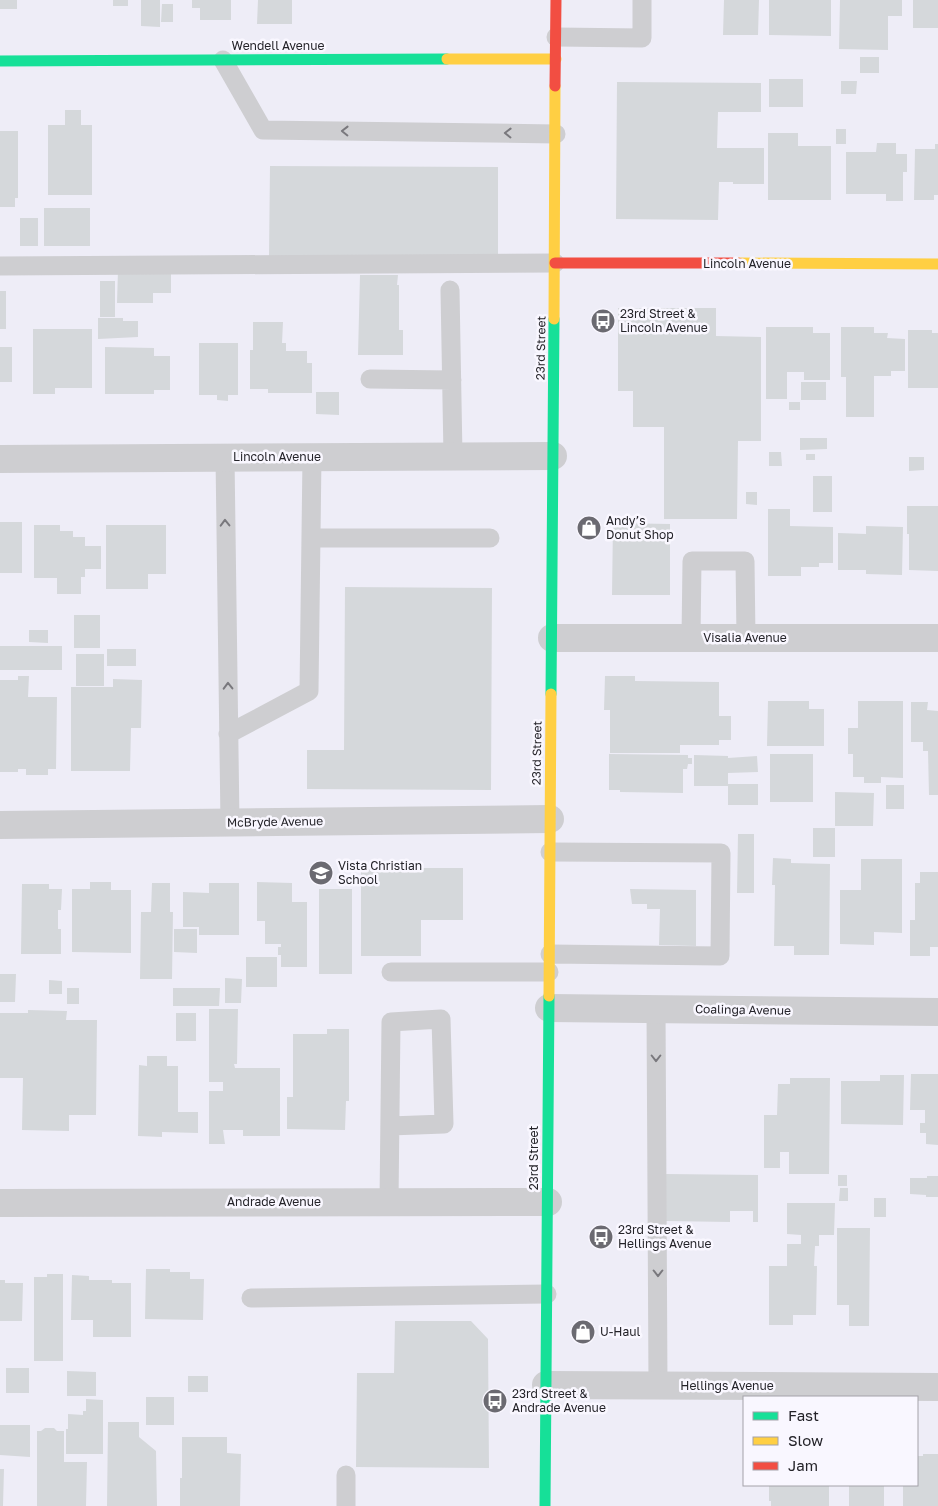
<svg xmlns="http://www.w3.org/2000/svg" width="938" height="1506" font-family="'Golos Text',sans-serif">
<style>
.building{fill:#d5d8db}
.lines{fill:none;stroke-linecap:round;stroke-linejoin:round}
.lane{stroke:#ceced1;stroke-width:19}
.street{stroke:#ceced1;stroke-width:28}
.fast{stroke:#16e098;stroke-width:11}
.slow{stroke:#ffcf43;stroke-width:11}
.jam{stroke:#f24e42;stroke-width:11}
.oneway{stroke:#79787d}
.labels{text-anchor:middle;stroke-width:5;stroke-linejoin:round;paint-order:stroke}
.street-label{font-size:12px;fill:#242329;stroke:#f9f7ff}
.poi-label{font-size:12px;fill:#242329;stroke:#f9f7ff;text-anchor:start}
</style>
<rect width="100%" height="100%" fill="#eeedf7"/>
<!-- building -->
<path class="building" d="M0 0H17V9H0Z
M113 0H128V6H113Z
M141 0H160V27L141 26Z
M192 0H231V20H200V8H192Z
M258 0H292V24H257Z
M724 0H759L758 35H723Z
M769 0H831V36L769 35Z
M840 0H902V16H888V50L839 49Z
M913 0H938V28H913Z
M162 4H173V22H161Z
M860 57H879V73H860Z
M769 79H803V107H769Z
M841 81H857L856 94H841Z
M617 82 761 83V112H718L717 148H764V184H733V182H719L718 220 616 219Z
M65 110H81V125H92V195H48V125H65Z
M836 129H846V144H836Z
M0 131H18V198H15V207H0Z
M768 133H798V146H831V200H768Z
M877 143H896V154H907V172H903V201H886V194H846V152H876Z
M935 144H938V195H934V200H914L915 149H935Z
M270 166 498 167V256H269Z
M44 208H90V246H44Z
M20 218H38V246H20Z
M118 270 171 271V293H153V303H117Z
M360 275H398L397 285H399V330H403V355H358Z
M100 281H115V317H100Z
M0 291H6V329H0Z
M618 308H716V336L761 337V441H738L737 519H664V427H633V391H618Z
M98 318H123V321H138V337L98 339Z
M253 322H283L282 343H286V351H307V363H312V393H268V389H250V350H253Z
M766 327H813V333H830V380H804V372H787V399H766Z
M841 327H874V333H888L887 338 905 339V371H891V376H874V417H846V377H841Z
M33 329H92V388H55V394H33Z
M908 330H932V333H938V388H908Z
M199 343H238V395H228V401L217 400V395H199Z
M0 347H12V382H0Z
M105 347 154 348V356H170V390H154V394H105Z
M801 382H826V400H801Z
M316 392H339V415L316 414Z
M789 402H800V410H789Z
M800 438H827V449L800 450Z
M769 452H781L782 466H769Z
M806 454H815V460H806Z
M909 457H924V470L909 471Z
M813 476H832V512H813Z
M746 492H757V505L746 504Z
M907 506H938V571L909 570V534H907Z
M768 509H790V526L833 527V563H819V567H801V576H768Z
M0 522H22V573H0Z
M613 523 670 524V595H612Z
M34 525H60V531H73V537H85V546H101V569H85V577H81V594H57V578H34Z
M106 525H166V574H148V589H106Z
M866 526 903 527 902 575 866 574V570H838V533L866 534Z
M345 587 492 588 491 790 307 789V750H344Z
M74 615H100V648H74Z
M29 630H48V643L29 642Z
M0 646H62V670H0Z
M107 649H136V666H107Z
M76 654H104V686H76Z
M18 676H29L28 697H57L56 769H48V775H26V769H18V772H0V680H18Z
M605 676H635V681L719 682V716H731V740H719V745H680V753H610V710H604Z
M113 679 142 680 141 728H131L130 771H71V687H113Z
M768 701H809V709H824V746H767Z
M858 701H903V778L881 777V783H864V777H853V754H848V728H858Z
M911 702H928L927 710 938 711V795H929L928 751H923V742H911Z
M609 754 688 755V758H692V764H688L687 769H683V793L620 792V790H609Z
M770 754H813V802H770Z
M694 755 728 756V758L757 756 758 772 728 773V784H758V805H728V786H694Z
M886 785H904V809H886Z
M835 792 874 793 873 826H835Z
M813 828H835V857H813Z
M738 834H754V893H737Z
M773 858 791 859V863L830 864 829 955H794V946H774L775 885H772Z
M861 859H902V933L874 932V945L840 944V890H861Z
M361 868H463V920H421V956H361Z
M920 872H938V947H930V956H910V920H915V883H920Z
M90 882H111V890H131V953L72 952V889H90Z
M257 882 292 883V902H307V967H281V955H278V947H281V944H265V921H257Z
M152 883H170V912H173L172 979H140L141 912H151Z
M209 883H239V935H199V927H183V892L209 893Z
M22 884H49V889H62L61 910H58V929H61V954H21Z
M319 889H352V974H319Z
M630 889 696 890V946L659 945 660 909H647V904H632Z
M174 929H197V953L174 952Z
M246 957H277V987H246Z
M0 974H16L15 1002H0Z
M225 978 242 979 241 1003H225Z
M49 980 62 981V994H49Z
M67 988H79V1004H67Z
M173 988H220L219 1006H173Z
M209 1009H238L237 1064H234L235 1068H280V1136H243V1130H223L225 1144H209V1091H223V1082H209Z
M28 1010 67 1011 66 1020H97L96 1115H69V1131L22 1130 23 1078H0V1013H28Z
M176 1013H196V1041H176Z
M327 1029H349V1101H346L345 1130 287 1129V1097H293V1034H327Z
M147 1056H167V1066H178V1112H198V1133L162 1132V1137L138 1136 139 1065 147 1066Z
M911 1074H938V1145L926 1144V1133H920V1123H925V1110H910Z
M880 1075H904L903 1125 841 1124V1081H880Z
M790 1078H830L829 1174H789V1152H780V1168H764V1115H777L778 1084H790Z
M666 1174 758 1175V1222H753V1211H730V1222L666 1221Z
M838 1175H847V1186H838Z
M927 1176H938V1197H926V1195L910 1194V1178H927Z
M840 1188H848V1201H839Z
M874 1198H886V1217H874Z
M787 1203H835L834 1235H819V1246H815L814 1266H817L816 1315H793V1325H769V1266H787V1244H801V1235L787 1234Z
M837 1228H870L869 1326H849V1305H837Z
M146 1269H170V1272H190V1279H204L203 1320 145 1319Z
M47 1274H63V1361H34V1277H47Z
M72 1275 89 1276V1280H112V1283H131V1337H93V1320H71Z
M0 1280H5V1283H23L22 1321H0Z
M395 1321H471L488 1339 489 1468 356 1467 357 1373H394Z
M6 1368H29V1393H6Z
M67 1371 96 1372V1396H67Z
M188 1376H208V1392H188Z
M146 1397H174V1425H146Z
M86 1399 103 1400V1454H66V1429H68V1414L83 1415V1411H86Z
M108 1422H139V1437L156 1451 157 1506H107Z
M0 1425H30V1457L0 1455Z
M45 1428H54L57 1431H64V1462H87L86 1506H37V1431H41Z
M182 1437H227V1453L241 1454 240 1506H180V1478H182Z
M923 1454H938V1506H903V1485H917V1456H923Z
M0 1469H4L3 1506H0Z
M769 1485H829V1506H771V1501H769Z
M849 1485H884V1506H849Z"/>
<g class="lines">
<!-- lane -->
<path class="lane" d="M556 37 642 38V0
M223 60 263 130 556 134
M0 266 555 263
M450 290 453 456
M370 379 452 380
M225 457 230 823
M311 538H490
M691 638 692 561H745L746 638
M228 734 309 691 312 457
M550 954 720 956 721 853 550 852
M391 972H549
M656 1009 658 1386
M389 1202 391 1022 441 1019 444 1124 390 1126
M251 1298 547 1294
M346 1475V1506"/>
<!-- street -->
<path class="street" d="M0 459 553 456
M552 638H938
M0 825 550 819
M549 1008 938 1012
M0 1203 548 1202
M546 1385 938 1387"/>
<!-- fast -->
<path class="fast" d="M0 61 447 59
M551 694 554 319
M545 1506 549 996"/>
<!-- slow -->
<path class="slow" d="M447 59H556
M738 263 938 264
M554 319 555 86
M549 996 551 694"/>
<!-- jam -->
<path class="jam" d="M555 86 556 0
M555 263H738"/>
</g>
<!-- one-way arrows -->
<defs><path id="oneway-chevron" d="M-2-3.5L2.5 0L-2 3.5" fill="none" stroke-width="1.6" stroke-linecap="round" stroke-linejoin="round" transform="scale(1.25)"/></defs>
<g class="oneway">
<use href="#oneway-chevron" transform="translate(345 131) rotate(-179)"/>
<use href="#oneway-chevron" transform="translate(508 133) rotate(-179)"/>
<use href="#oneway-chevron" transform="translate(225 523) rotate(-91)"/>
<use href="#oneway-chevron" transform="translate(228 686) rotate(-91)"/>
<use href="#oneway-chevron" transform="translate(656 1058) rotate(90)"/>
<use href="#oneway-chevron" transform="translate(658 1273) rotate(90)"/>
</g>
<!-- icons -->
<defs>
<symbol id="bus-disc" viewBox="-11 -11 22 22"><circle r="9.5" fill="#6b6a71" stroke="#f9f7ff"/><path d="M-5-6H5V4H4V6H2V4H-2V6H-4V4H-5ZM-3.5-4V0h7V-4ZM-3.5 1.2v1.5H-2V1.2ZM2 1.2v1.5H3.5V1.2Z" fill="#fff"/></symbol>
<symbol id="shop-disc" viewBox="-11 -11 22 22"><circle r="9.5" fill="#6b6a71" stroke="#f9f7ff"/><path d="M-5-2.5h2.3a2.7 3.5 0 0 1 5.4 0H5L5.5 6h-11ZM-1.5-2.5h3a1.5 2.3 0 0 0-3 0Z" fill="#fff"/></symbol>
<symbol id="school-disc" viewBox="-11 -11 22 22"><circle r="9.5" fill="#6b6a71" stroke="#f9f7ff"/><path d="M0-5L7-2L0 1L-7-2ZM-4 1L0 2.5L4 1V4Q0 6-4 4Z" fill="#fff"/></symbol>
</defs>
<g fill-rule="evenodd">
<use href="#bus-disc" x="589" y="307" width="28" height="28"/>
<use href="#shop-disc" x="575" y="514" width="28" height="28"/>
<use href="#school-disc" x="307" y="859" width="28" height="28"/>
<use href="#bus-disc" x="587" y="1223" width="28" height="28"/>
<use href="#shop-disc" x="569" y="1318" width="28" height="28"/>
<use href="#bus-disc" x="481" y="1387" width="28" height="28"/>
</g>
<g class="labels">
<!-- street labels -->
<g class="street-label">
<text x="278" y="50">Wendell Avenue</text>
<text x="747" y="268">Lincoln Avenue</text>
<text transform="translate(541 348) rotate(-89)" y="4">23rd Street</text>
<text x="277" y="461">Lincoln Avenue</text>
<text x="745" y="642">Visalia Avenue</text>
<text transform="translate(537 753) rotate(-89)" y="4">23rd Street</text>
<text transform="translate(275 822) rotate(-1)" y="4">McBryde Avenue</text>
<text transform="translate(743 1010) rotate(1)" y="4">Coalinga Avenue</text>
<text transform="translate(534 1158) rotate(-90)" y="4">23rd Street</text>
<text x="274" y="1206">Andrade Avenue</text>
<text x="727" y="1390">Hellings Avenue</text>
</g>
<!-- poi labels -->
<g class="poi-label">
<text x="620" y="318">23rd Street &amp;<tspan x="620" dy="14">Lincoln Avenue</tspan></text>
<text x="606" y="525">Andy’s<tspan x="606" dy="14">Donut Shop</tspan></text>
<text x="338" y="870">Vista Christian<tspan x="338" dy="14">School</tspan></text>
<text x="618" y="1234">23rd Street &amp;<tspan x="618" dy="14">Hellings Avenue</tspan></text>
<text x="600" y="1336">U-Haul</text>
<text x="512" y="1398">23rd Street &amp;<tspan x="512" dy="14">Andrade Avenue</tspan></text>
</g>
</g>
<!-- legend -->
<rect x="743" y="1396" width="175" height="90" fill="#f9f7ff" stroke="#a4a2a9"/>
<rect x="753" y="1412" width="25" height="8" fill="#16e098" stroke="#a4a2a9"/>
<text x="788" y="1421" font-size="15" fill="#242329">Fast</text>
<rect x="753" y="1437" width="25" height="8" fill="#ffcf43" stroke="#a4a2a9"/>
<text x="788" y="1446" font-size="15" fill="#242329">Slow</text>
<rect x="753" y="1462" width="25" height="8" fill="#f24e42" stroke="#a4a2a9"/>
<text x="788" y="1471" font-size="15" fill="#242329">Jam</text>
</svg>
